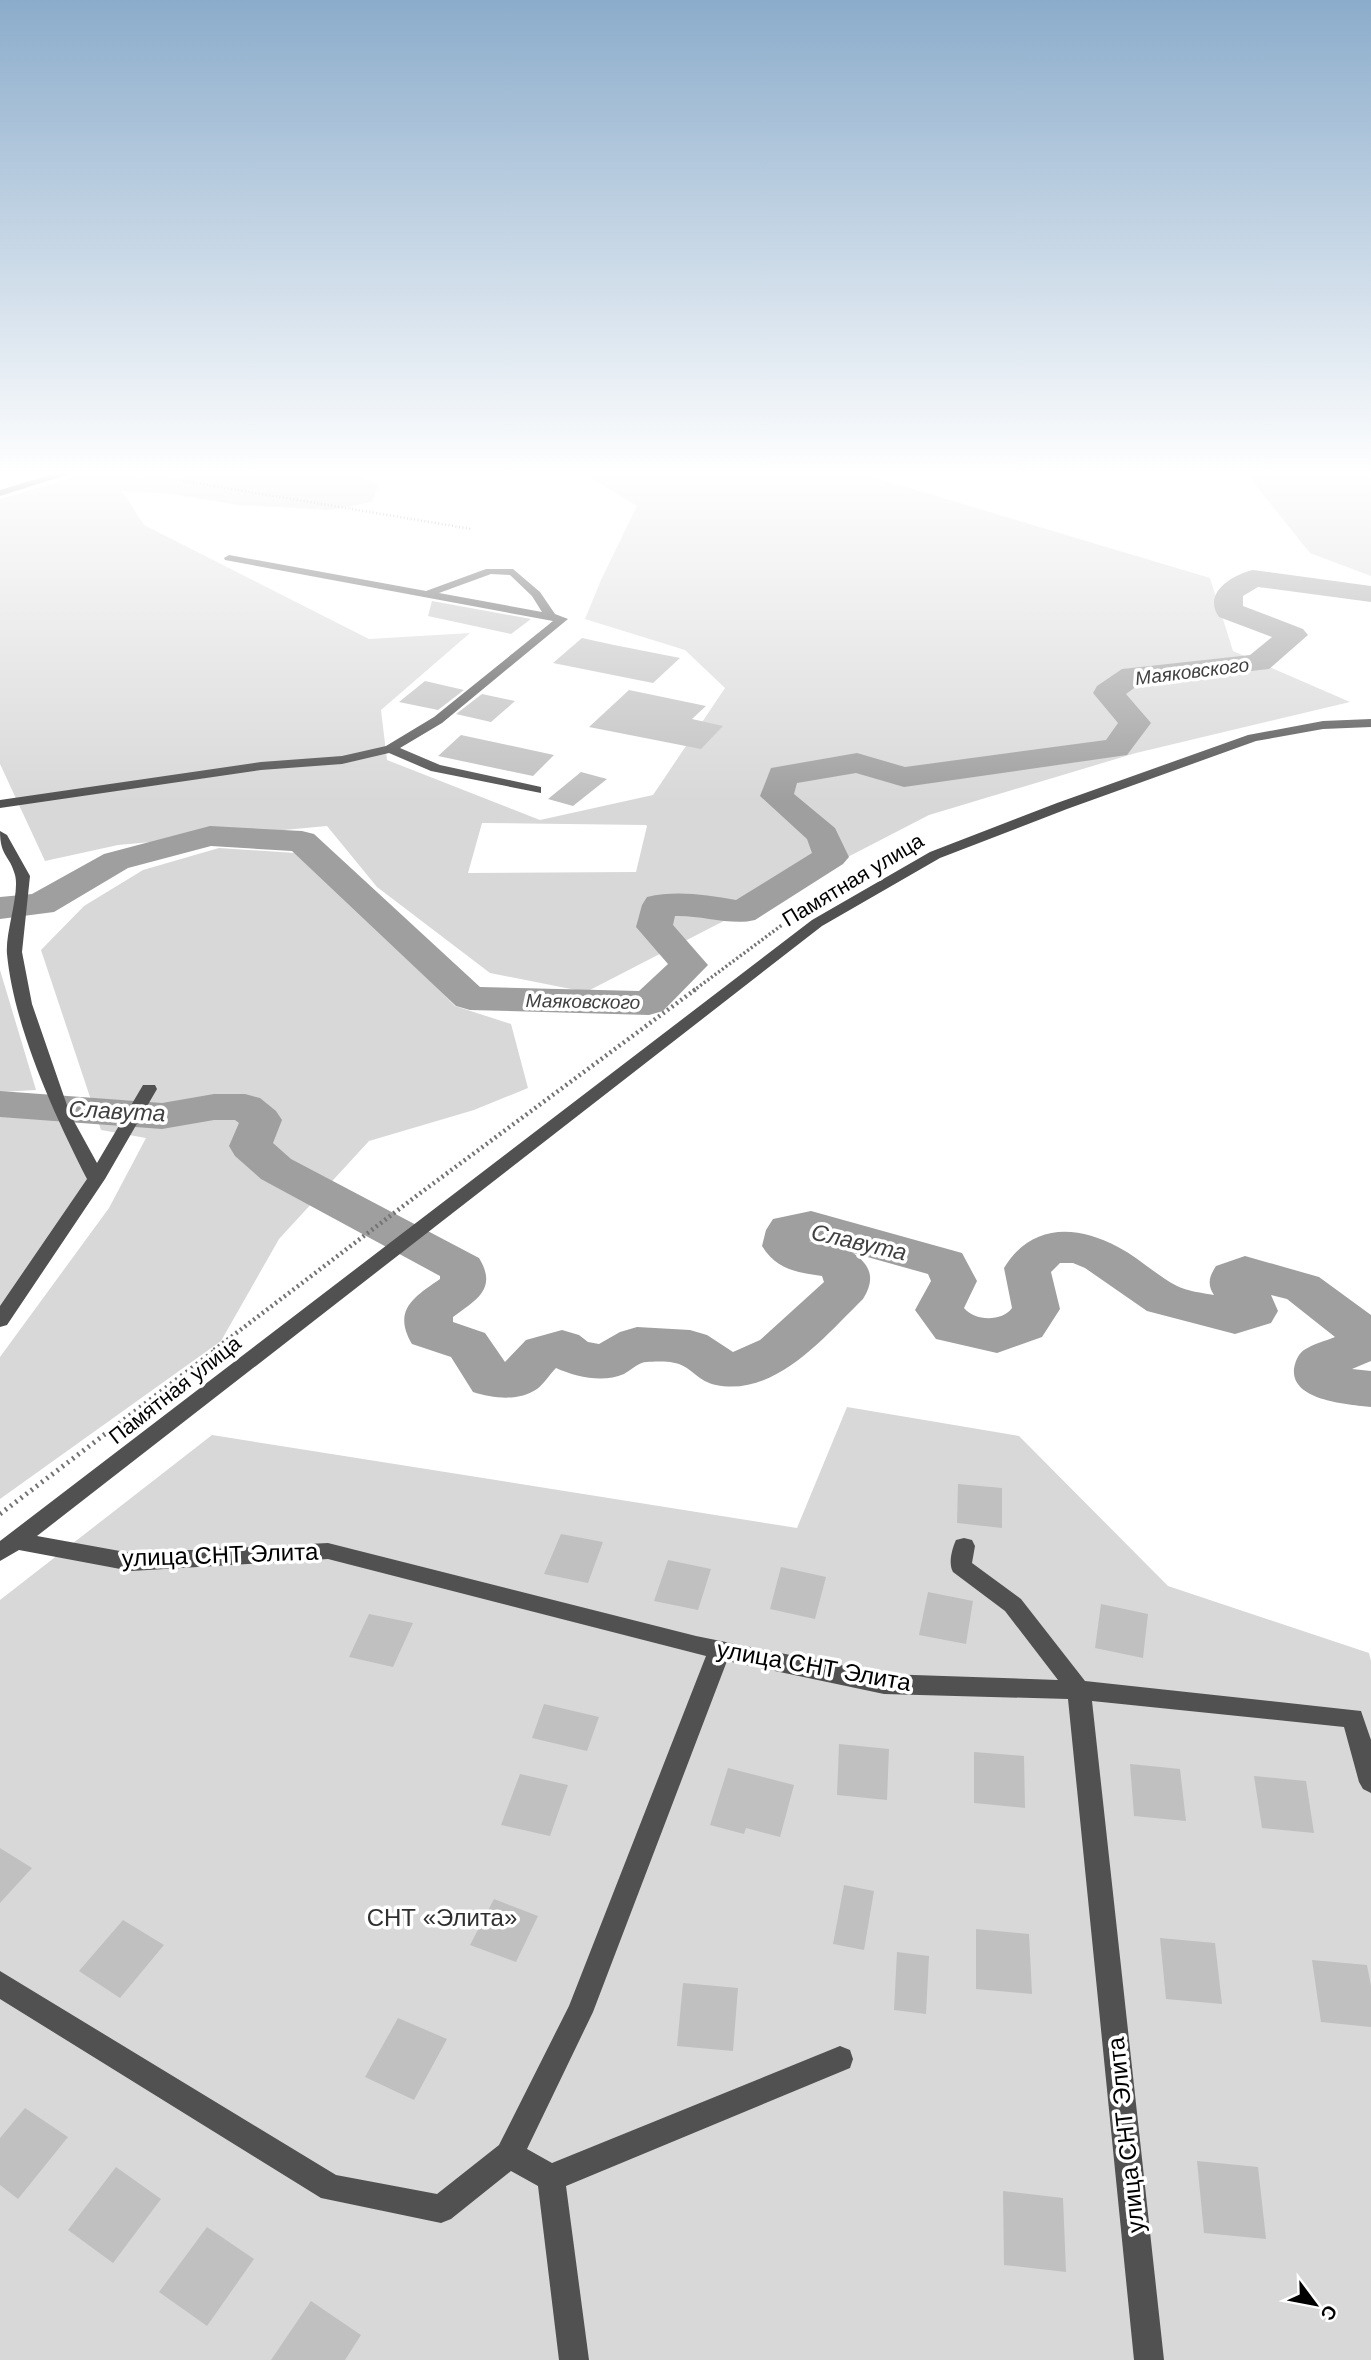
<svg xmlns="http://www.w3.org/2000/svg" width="1371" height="2360" font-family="Arial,sans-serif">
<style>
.green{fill:#d8d8d8;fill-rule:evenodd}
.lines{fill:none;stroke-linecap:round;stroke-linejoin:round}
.river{fill:#9f9f9f;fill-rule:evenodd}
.building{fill:#c0c0c0}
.path-far3{stroke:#737373;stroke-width:2.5;stroke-dasharray:1 2.5;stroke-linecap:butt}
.path-far2{stroke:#737373;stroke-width:3.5;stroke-dasharray:2 2.5;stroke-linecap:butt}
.path-far1{stroke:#737373;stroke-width:4.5;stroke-dasharray:2 3.5;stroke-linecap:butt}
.path{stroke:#737373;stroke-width:5;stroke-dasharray:2 4.5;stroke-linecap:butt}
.minor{fill:#515151;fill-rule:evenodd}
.labels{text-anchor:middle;stroke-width:7;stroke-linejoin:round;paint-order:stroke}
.far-water-label{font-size:19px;font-style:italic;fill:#404040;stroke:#fff}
.street-label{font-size:21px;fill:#000;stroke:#fff}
.water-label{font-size:23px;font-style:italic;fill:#404040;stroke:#fff}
.near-street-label{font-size:24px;fill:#000;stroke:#fff}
.near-park-label{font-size:24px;fill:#2f2f2f;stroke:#fff}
</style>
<rect width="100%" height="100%" fill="#fff"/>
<!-- green -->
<path class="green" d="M91 472H346L379 485 372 502 331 510 238 505 172 494 122 491 144 525 369 639 470 633 381 710 387 760 540 820 653 795 725 688 685 650 585 619 601 580 637 506 581 472H856L1210 578 1233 651 1350 702 1136 753 929 815 586 992 490 973 377 887 327 826 118 845 45 861 0 764V499ZM482 823 646 825 647 826 636 872 468 873Z
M1245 472H1371V576L1310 553Z
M219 848 295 853 326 877 366 915 455 1006 511 1024 528 1088 474 1110 369 1141 279 1239 221 1341 0 1499V1357L109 1208 146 1138 101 1130 41 950 84 906 143 870Z
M0 970 36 1090 0 1092Z
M0 1100 62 1114 96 1179 0 1319Z
M847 1407 1019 1436 1168 1586 1369 1653 1371 1661V2360H0V1600L212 1435 797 1528Z"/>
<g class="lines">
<!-- river -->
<path class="river" d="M1253 570 1371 586V602L1258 587 1243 596V606L1303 629 1308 635 1269 669 1141 683 1126 694 1151 723 1127 755 904 787 856 773 797 783 794 794 835 828 849 857 843 864 755 920C731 926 702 915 675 916L673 925 708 965 663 1011 649 1015 470 1010 456 1006 292 851 211 846 128 868 54 912 0 919V897L32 894 104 854 210 826 302 831 314 834 480 987 639 991 668 964 636 927 642 905 647 897C677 890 706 895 736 900L812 853 807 839 760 796 771 768 857 753 905 767 1106 740 1118 723 1093 693 1097 686 1122 669 1250 655 1272 637 1219 617C1202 593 1232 575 1253 570Z
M0 1091 162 1103 214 1094H245L260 1098 276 1111 282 1120 273 1143 291 1159 479 1258C498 1289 476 1300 453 1317V1322L485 1333 505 1362 526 1340 562 1330 579 1335 588 1342 599 1344 620 1332 637 1327 690 1330 707 1335 733 1352 760 1340 824 1282 822 1276C796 1272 777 1270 762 1246L766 1230 773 1219 811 1211 962 1253 977 1281 964 1308C974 1321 1002 1322 1012 1308L1004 1268C1031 1224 1075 1224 1118 1247 1139 1258 1156 1275 1177 1286 1187 1291 1202 1293 1214 1295 1207 1284 1209 1277 1216 1266L1245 1256 1319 1277 1371 1315V1361L1352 1369 1371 1371V1407C1348 1404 1291 1401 1294 1369 1295 1362 1298 1354 1304 1350 1313 1344 1325 1341 1335 1337L1287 1299 1271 1295 1278 1311 1271 1323 1235 1334 1147 1311 1085 1268 1073 1263H1060L1051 1272 1060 1309 1042 1337 997 1353 936 1339 915 1310 931 1281 928 1274 853 1253C872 1266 875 1280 863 1299 825 1336 776 1397 716 1385 698 1381 694 1370 679 1364 672 1361 655 1361 647 1362 639 1362 631 1370 624 1374 603 1383 576 1377 556 1368 549 1375 544 1384 537 1389 518 1402 493 1398 473 1392L451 1357 412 1344C392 1310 414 1297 440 1279V1276L261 1179 235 1156 229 1146 239 1123 235 1120H214L162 1129 0 1117ZM809 1241H811L826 1245Z"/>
</g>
<!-- building -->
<path class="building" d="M432 601 531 619 511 634 428 616Z
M582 638 614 645 680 658 653 683 553 663Z
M425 681 464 690 438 710 399 702Z
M629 690 706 706 692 719 723 726 701 749 589 727Z
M482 694 515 701 491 722 456 714Z
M461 735 554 755 533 776 438 756Z
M581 772 607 779 573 806 548 799Z
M958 1484 1002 1488V1528L957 1523Z
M561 1534 603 1542 588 1583 544 1574Z
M668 1560 711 1569 698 1610 654 1601Z
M781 1567 826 1577 815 1619 770 1609Z
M928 1592 973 1601 966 1644 919 1635Z
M1101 1604 1148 1614 1143 1658 1095 1648Z
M369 1614 413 1623 393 1667 349 1657Z
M544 1704 599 1717 587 1751 532 1738Z
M839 1744 889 1749 887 1800 837 1795Z
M974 1752 1024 1756 1025 1808 974 1803Z
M1130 1764 1180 1769 1186 1821 1134 1816Z
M728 1768 794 1785 780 1837 746 1828 744 1834 710 1825Z
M520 1774 568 1785 550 1836 501 1825Z
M1254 1776 1306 1781 1314 1833 1262 1828Z
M0 1848 32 1868 0 1903Z
M844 1885 874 1891 864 1950 833 1944Z
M494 1899 538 1916 516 1962 470 1945Z
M123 1920 164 1945 120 1998 79 1971Z
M976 1929 1029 1934 1032 1994 976 1989Z
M1160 1938 1215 1943 1222 2004 1166 1999Z
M897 1952 929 1956 926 2014 894 2010Z
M1312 1960 1367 1965 1371 1986V2027L1321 2022Z
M683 1983 738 1988 733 2051 677 2046Z
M398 2018 447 2039 414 2100 365 2077Z
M25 2108 68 2137 18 2199 0 2185V2138Z
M1197 2161 1258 2167 1266 2239 1204 2233Z
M116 2167 161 2199 113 2263 68 2230Z
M1003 2191 1063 2198 1066 2272 1004 2265Z
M207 2227 254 2259 207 2326 159 2292Z
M311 2301 361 2335 345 2360H271Z"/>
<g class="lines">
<!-- path-far3 -->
<path class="path-far3" d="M131 472 471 529"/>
<!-- path-far2 -->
<path class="path-far2" d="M693 991 782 925"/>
<!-- path-far1 -->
<path class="path-far1" d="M214 1350 419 1194 696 989"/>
<!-- path -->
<path class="path" d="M0 1514 217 1349"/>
<!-- minor -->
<path class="minor" d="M60 472H76L0 496V490Z
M229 555 426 591 486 569H513L540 592 555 614 568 619 442 723 400 748 440 765 541 787V793L431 771 389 753 342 764 261 770 0 808V800L261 762 342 756 386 746 434 717 553 621 225 560 224 558ZM491 574 510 575 532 596 542 612 439 593Z
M1371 719V727L1323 729 1256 741 1067 809 940 858 822 926 37 1536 131 1553 328 1543 696 1636 884 1674 1058 1680 1005 1611 953 1572C948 1563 952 1549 956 1540L964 1538 972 1540 975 1546 972 1563 1021 1599 1085 1681 1361 1711 1371 1740V1793L1363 1789 1359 1782 1344 1727 1092 1701 1164 2360H1134L1068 1699 884 1694 727 1661 593 2012 527 2149 552 2163 840 2046 850 2050 853 2059 850 2068 566 2186 589 2360H559L538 2186 511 2171 451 2219 441 2223 321 2198 0 1999V1971L336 2175 437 2194 499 2145 569 2006 706 1656 328 1559 131 1571 19 1550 0 1561V1541L812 920 930 852 1057 803 1248 735 1323 721Z
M0 831 7 835 30 876 22 952 32 1004 70 1114 97 1163 143 1085H155L157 1089 105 1179 7 1325 0 1327V1306L87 1179C54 1114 14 1027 7 954 5 933 20 893 15 875 10 855 0 857 0 831Z"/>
</g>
<!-- sky -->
<linearGradient id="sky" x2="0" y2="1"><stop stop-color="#8baccb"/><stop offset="0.59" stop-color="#fff"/><stop offset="1" stop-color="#fff" stop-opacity="0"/></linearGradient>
<rect width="1371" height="802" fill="url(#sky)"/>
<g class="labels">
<!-- far-water labels -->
<g class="far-water-label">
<text transform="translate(1192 671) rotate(-7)" y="7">Маяковского</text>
<text transform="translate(583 1001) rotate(1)" y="7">Маяковского</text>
</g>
<!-- street labels -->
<g class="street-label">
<text transform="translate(853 880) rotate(-31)" y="7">Памятная улица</text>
<text transform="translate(175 1390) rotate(-38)" y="7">Памятная улица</text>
</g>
<!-- water labels -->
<g class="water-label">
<text transform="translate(117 1111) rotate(3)" y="8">Славута</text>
<text transform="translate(859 1242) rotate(13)" y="8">Славута</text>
</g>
<!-- near-street labels -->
<g class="near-street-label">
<text transform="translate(220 1555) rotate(-2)" y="8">улица СНТ Элита</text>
<text transform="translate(814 1666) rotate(10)" y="8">улица СНТ Элита</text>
<text transform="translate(1126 2135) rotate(-96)" y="8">улица СНТ Элита</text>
</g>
<!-- near-park labels -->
<g class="near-park-label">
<text x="442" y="1926">СНТ «Элита»</text>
</g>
</g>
<!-- north arrow -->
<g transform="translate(1315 2304) rotate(122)" stroke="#ffffff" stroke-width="5" paint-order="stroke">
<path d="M0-5L12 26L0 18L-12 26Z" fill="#000000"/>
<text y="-10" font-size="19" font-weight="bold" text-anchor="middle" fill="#000000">С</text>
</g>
</svg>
